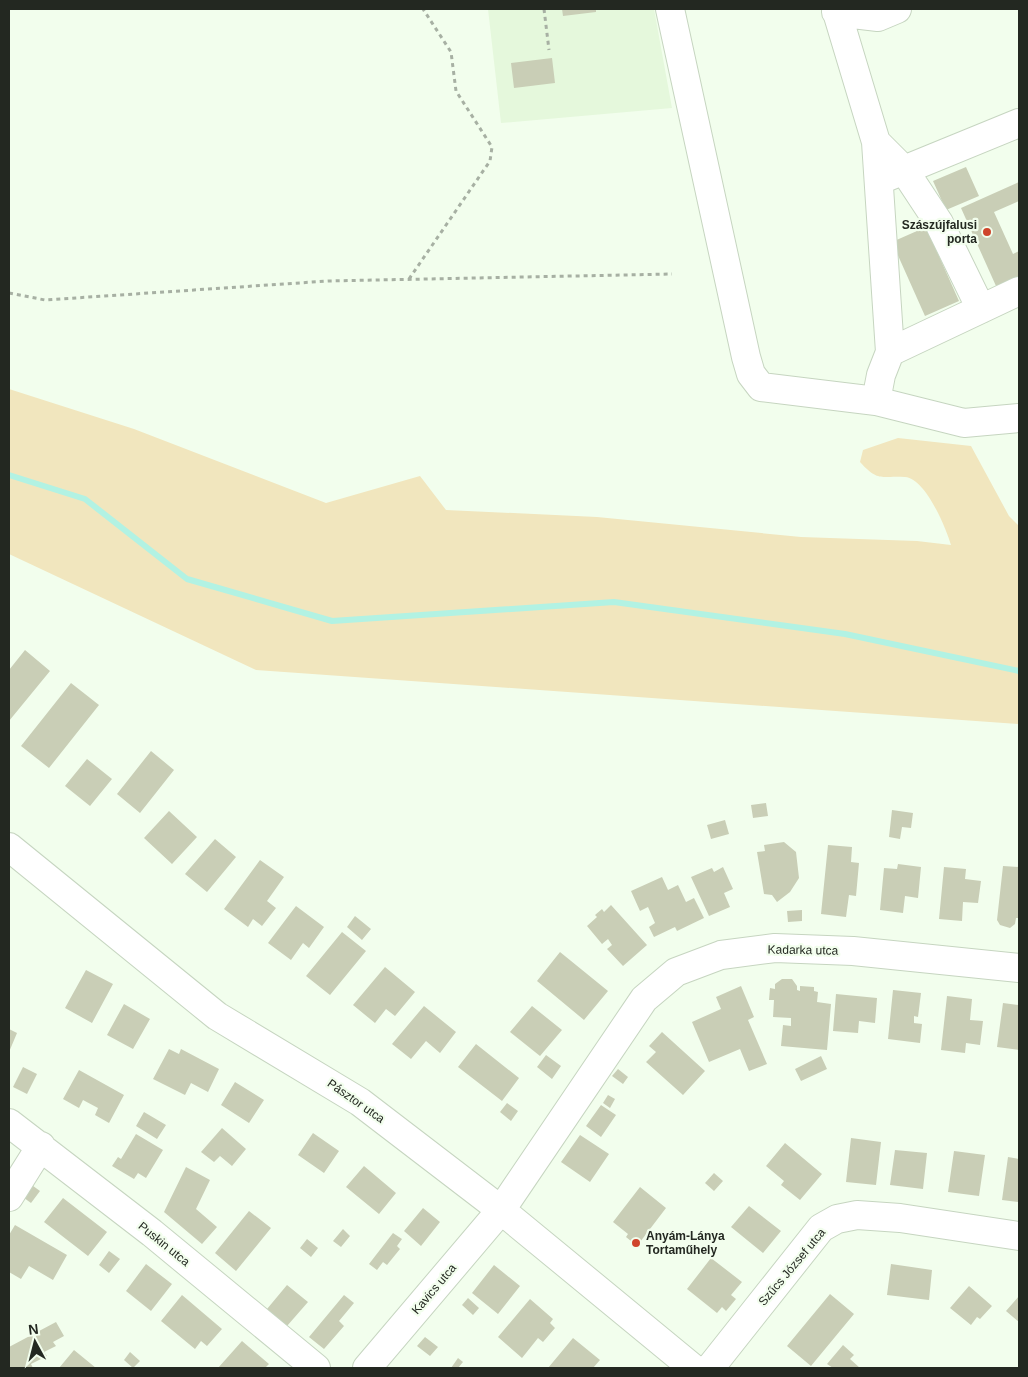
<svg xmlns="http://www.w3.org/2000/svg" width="1028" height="1377" font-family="Helvetica,sans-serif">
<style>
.built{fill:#e5f8dc}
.green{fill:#f1e6be}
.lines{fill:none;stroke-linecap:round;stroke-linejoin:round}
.stream{stroke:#b2f2e3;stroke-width:6}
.building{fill:#c9ceb6}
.minor-casing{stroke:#c6d5c0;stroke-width:30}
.path{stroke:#a7b0a3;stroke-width:3;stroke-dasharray:4 4;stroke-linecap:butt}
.minor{stroke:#fff;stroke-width:28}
.poi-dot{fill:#cf442b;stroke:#f2feed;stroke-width:2}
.labels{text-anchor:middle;stroke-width:4.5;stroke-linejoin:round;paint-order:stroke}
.poi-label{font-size:12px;font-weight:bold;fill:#232821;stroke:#f2feed;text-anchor:end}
.street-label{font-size:12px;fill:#232821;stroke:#f2feed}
</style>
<rect width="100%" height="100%" fill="#f2feed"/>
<!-- built -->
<path class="built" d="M488 9H654L672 108 501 123Z"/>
<!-- green -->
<path class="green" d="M9 389 134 429 326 503 420 476 446 510 597 517 801 537 917 541 951 545C946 528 926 479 905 477 881 475 879 483 860 462L863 450 898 438 971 446 1009 516 1019 526V724L256 670 9 554Z"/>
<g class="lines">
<!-- stream -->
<path class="stream" d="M9 475 85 499 187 579 332 621 614 602 845 634 1019 671"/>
</g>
<!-- building -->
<path class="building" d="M562 9H596V12L563 16Z
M552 58 555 83 514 88 511 63Z
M966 167 979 196 946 210 933 181Z
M1019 182V201L994 212 1013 254 1019 251V276L996 286 961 208Z
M926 227 959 301 925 316 892 242Z
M25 650 50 671 9 721V670Z
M71 683 99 705 49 768 21 746Z
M151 751 174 770 140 813 117 794Z
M87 759 112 779 90 806 65 786Z
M766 803 768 816 753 818 751 805Z
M892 810 913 813 911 828 902 827 900 839 889 837Z
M169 811 197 837 172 864 144 838Z
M725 820 729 834 711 839 707 825Z
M215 839 236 857 207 892 185 874Z
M784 842 796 852 799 878 790 892 777 902 772 895 764 894 757 852 765 851 764 845Z
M828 845 852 847 851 862 859 863 856 896 849 895 846 917 821 914Z
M260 860 284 877 267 901 276 908 262 926 253 919 248 927 224 909Z
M898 864 921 867 918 898 905 896 903 913 880 910 884 868 897 869Z
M1003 866 1019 867V918H1016L1015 924 1010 928 1000 925 997 920Z
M723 867 733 889 724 893 730 907 709 916 691 877 712 868 714 872Z
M944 867 966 869 965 879 981 881 978 903 963 902 962 921 939 919Z
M662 877 668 890 678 885 686 902 694 898 704 918 677 931 675 927 654 937 649 927 655 923 648 907 640 911 631 891Z
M611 905 647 945 623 966 607 949 612 945 608 939 602 944 587 926 597 917 595 915 602 909 604 912Z
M296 906 324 927 309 948 303 943 291 960 268 943Z
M802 910V921L788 922 787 911Z
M355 916 371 929 362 940 347 927Z
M342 932 366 951 330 995 306 976Z
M560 952 608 991 584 1020 537 981Z
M385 967 415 992 395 1016 386 1009 375 1023 353 1005Z
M86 970 113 984 92 1023 65 1008Z
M782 979H792L797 986V990L800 991V986L814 987V991L818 992 817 1002 831 1004 827 1050 781 1046 783 1025 791 1026V1018L773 1017 774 1000H769L770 988 775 989V984Z
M741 986 754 1017 748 1020 767 1064 749 1071 740 1049 709 1062 692 1022 721 1009 716 997Z
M893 990 921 993 918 1017 914 1016V1023L922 1024 920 1043 888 1039Z
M836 994 877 998 875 1023 859 1021 858 1033 833 1031Z
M947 996 972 999 970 1020 983 1021 980 1045 966 1043 965 1053 941 1050Z
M1003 1003 1019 1005V1050L997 1047Z
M124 1004 150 1019 133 1049 107 1035Z
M424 1006 456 1032 440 1053 426 1041 411 1059 392 1044Z
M532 1006 562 1030 540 1056 510 1032Z
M9 1029 17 1033 9 1052Z
M662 1032 705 1071 683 1095 646 1062 656 1052 649 1046Z
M476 1044 519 1078 502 1101 458 1067Z
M169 1049 179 1054 181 1049 219 1069 208 1092 191 1083 185 1095 153 1079Z
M546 1055 561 1066 552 1079 537 1067Z
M821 1056 827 1069 801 1081 795 1069Z
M23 1067 37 1074 27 1094 13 1087Z
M618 1069 628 1077 623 1084 612 1076Z
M79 1070 124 1095 109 1123 95 1115 98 1108 83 1100 79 1108 63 1099Z
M235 1082 264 1100 249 1123 221 1105Z
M608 1095 615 1099 610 1108 603 1103Z
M507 1103 518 1111 511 1121 500 1112Z
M601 1105 616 1115 601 1137 586 1126Z
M144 1112 166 1125 157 1139 136 1126Z
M222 1128 246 1149 232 1166 220 1156 214 1162 201 1152Z
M313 1133 339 1151 324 1173 298 1155Z
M136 1134 163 1150 146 1178 138 1173 134 1179 112 1166 118 1157 121 1159Z
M580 1135 609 1154 590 1182 561 1162Z
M851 1138 881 1142 876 1185 846 1182Z
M785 1143 822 1174 800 1200 781 1185 784 1181 766 1166Z
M895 1150 927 1153 923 1189 890 1185Z
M954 1151 985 1155 979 1196 948 1192Z
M1008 1157 1019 1159V1202L1002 1200Z
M364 1166 396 1193 379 1214 346 1187Z
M186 1167 210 1180 196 1209 217 1227 202 1244 164 1212Z
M714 1173 723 1181 714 1191 705 1183Z
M29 1183 40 1191 31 1203 20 1195Z
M640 1187 666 1208 637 1246 626 1237 628 1234 613 1222Z
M63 1198 107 1232 88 1256 44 1222Z
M749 1206 781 1231 763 1253 731 1227Z
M423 1208 440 1222 421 1246 404 1231Z
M249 1211 271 1228 236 1271 215 1253Z
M15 1225 67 1255 53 1280 29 1266 21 1279 9 1272V1235Z
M343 1229 350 1236 341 1247 333 1241Z
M393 1233 402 1239 397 1246 400 1249 387 1265 383 1262 377 1270 369 1264Z
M307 1239 318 1248 311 1257 300 1248Z
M109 1251 120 1259 109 1273 99 1265Z
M711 1258 742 1282 731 1295 736 1299 726 1311 722 1307 717 1313 687 1289Z
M146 1264 172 1284 151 1311 126 1291Z
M891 1264 932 1270 929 1300 887 1295Z
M494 1265 520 1286 498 1314 472 1293Z
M287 1285 308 1302 287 1326 267 1309Z
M969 1286 992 1306 980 1319 977 1317 971 1325 950 1308Z
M830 1294 854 1314 811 1366 787 1346Z
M182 1295 222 1329 207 1346 201 1341 195 1349 161 1321Z
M344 1295 354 1303 339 1321 344 1326 324 1349 309 1337Z
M1019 1296V1322L1006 1311Z
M468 1298 479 1308 473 1315 462 1305Z
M530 1299 553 1319 550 1323 555 1328 543 1342 538 1338 522 1358 498 1337Z
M56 1322 64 1336 53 1342 56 1346 44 1352 47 1356 31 1364 33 1368H9V1347Z
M425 1337 438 1347 430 1356 417 1346Z
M573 1338 600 1360 593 1368H548Z
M242 1341 269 1364 265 1368H218Z
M843 1345 854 1355 850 1359 860 1368H833L827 1364Z
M74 1350 96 1368H59Z
M130 1352 140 1361 133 1368 124 1360Z
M458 1358 463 1362 458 1368H451Z"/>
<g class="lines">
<defs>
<path id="minor" d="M670 9 746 357 751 374 761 387 876 401 964 423 1019 418
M836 9 876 142 890 352 881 375 876 401
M836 12 878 17 897 9
M876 142 904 170 939 223 981 309
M887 177 1019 123
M890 352 1019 291
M9 847 217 1016 360 1102 501 1210 693 1368
M9 1123 152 1233 316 1368
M9 1197 41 1146
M367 1368 501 1210 644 999 676 972 721 955 775 948 853 951 1019 968
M710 1368 821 1228 837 1219 857 1215 900 1218 1019 1236"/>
</defs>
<!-- minor casing -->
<use href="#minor" class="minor-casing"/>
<!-- path -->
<path class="path" d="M544 9 549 50
M409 279 490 161 492 147 456 91 451 52 423 9
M9 293 45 300 328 281 672 274"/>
<!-- minor -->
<use href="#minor" class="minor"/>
</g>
<!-- markers -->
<g class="poi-dot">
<circle cx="987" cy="232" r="5"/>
<circle cx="636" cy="1243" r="5"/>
</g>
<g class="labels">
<!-- poi labels -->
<g class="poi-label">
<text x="977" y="229">Szászújfalusi<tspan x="977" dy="14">porta</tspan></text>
<text x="646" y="1240" text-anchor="start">Anyám-Lánya<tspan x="646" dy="14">Tortaműhely</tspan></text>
</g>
<!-- street labels -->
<g class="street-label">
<text transform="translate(803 950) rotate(1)" y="4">Kadarka utca</text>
<text transform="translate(356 1101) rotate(35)" y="4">Pásztor utca</text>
<text transform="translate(164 1244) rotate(39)" y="4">Puskin utca</text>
<text transform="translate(792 1267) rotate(-50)" y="4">Szűcs József utca</text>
<text transform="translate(434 1289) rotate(-50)" y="4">Kavics utca</text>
</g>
</g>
<!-- border -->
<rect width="1028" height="1377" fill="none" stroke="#232821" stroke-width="20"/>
<!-- north arrow -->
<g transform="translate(35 1342) rotate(353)" stroke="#f2feed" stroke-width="4" paint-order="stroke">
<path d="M0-4L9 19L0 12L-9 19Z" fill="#232821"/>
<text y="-8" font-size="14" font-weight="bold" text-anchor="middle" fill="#232821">N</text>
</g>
</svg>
